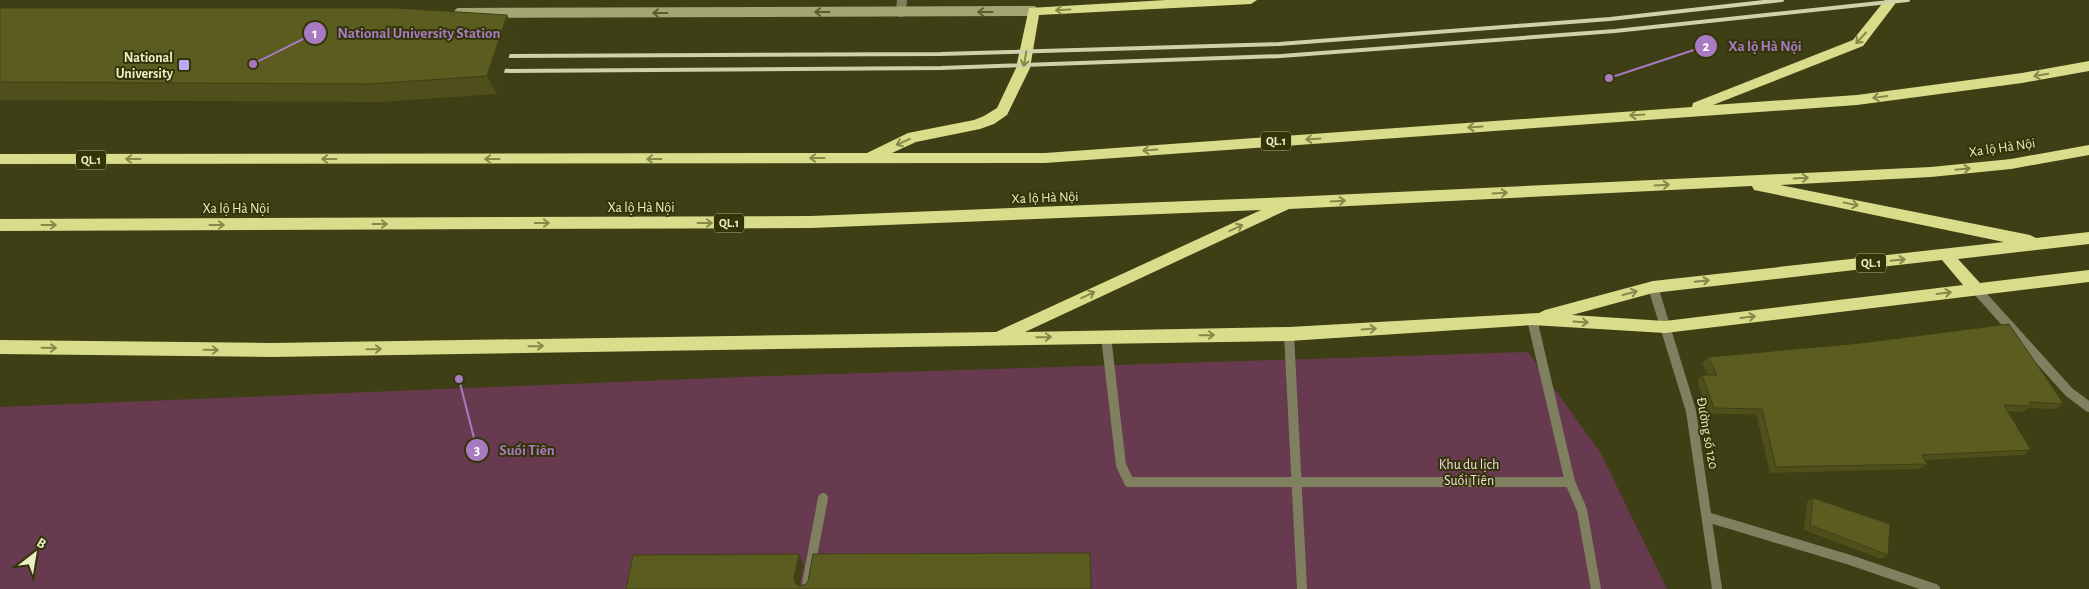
<svg xmlns="http://www.w3.org/2000/svg" width="2089" height="589" font-family="'Alegreya Sans',sans-serif">
<style>
.green{fill:#673a50}
.lines{fill:none;stroke-linecap:round;stroke-linejoin:round}
.lane{stroke:#7e8060;stroke-width:10}
.street{stroke:#7e8060;stroke-width:10}
.secondary{stroke:#a3a672;stroke-width:10}
.highway{fill:#d9dd8b;fill-rule:evenodd}
.rail{stroke:#ced1a9;stroke-width:4}
.wall{fill:#4e4f1b}
.shaded-wall{fill:#404016}
.building{fill:#5b5c1f;stroke:#404016}
.oneway{stroke:#86884a}
.oneway2{stroke:#5a5c2d}
.poi-dot{fill:#b7abf8;stroke:#333408;stroke-width:2}
.labels{text-anchor:middle;stroke-width:4;stroke-linejoin:round;paint-order:stroke}
.shield{fill:#333408;stroke:#b4b68d;stroke-width:1}
.shield-label{font-size:12px;font-weight:bold;fill:#ebeec6}
.poi-label{font-size:14px;font-weight:bold;fill:#ebeec6;stroke:#333408;text-anchor:end}
.street-label{font-size:14px;fill:#ebeec6;stroke:#333408}
.park-label{font-size:14px;fill:#f2dce5;stroke:#333408}
.leader{fill:none;stroke:#a87ac2;stroke-width:2}
.callout-dot{fill:#a87ac2;stroke:#333408;stroke-width:2}
.mark-label{font-size:15px;text-anchor:middle;font-weight:bold;fill:#fff}
.callout-label{font-size:15px;text-anchor:middle;font-weight:bold;fill:#a87ac2;stroke:#333408;stroke-width:4;stroke-linejoin:round;paint-order:stroke}
</style>
<rect width="100%" height="100%" fill="#3e3f14"/>
<!-- green -->
<path class="green" d="M1528 352 1600 452 1667 589H0V407L740 377Z"/>
<g class="lines">
<!-- lane -->
<path class="lane" d="M901 12 902 0
M1532 319 1570 482
M1289 334 1302 589
M1106 336 1121 465 1129 482H1570L1582 510 1596 589
M1707 517 1850 560 1935 589"/>
<!-- street -->
<path class="street" d="M1653 287 1691 411 1717 589
M1976 289 2069 392 2089 407
M806 589 823 498"/>
<!-- secondary -->
<path class="secondary" d="M459 13 1033 11"/>
<!-- highway -->
<path class="highway" d="M1166 0H1257L1251 4 1039 15 1030 68 1007 115 994 124 980 129 916 142 892 153H1045L1692 107 1693 103 1853 40 1885 0H1898L1863 46 1713 105 1857 95 2022 73 2089 61V71L2022 83 1857 105 1045 163 0 164V154L867 153 908 133 974 120 984 116 997 108 1016 68 1029 8Z
M2089 145V155L2011 169 1931 177 1780 185 2030 235 2036 238 2089 232V244L1958 259 1980 283 2089 270V282L1665 333 1532 325 1289 341 270 357 0 354V340L270 343 996 332 1261 210 811 228 0 231V219L811 216 1289 197 1931 167 2011 159ZM1752 186 1754 190 1759 191 2004 242 1653 281 1545 310 1539 313 1289 327 1025 332 1289 209ZM1942 260 1963 285 1665 321 1572 315 1653 293Z"/>
<!-- rail -->
<path class="rail" d="M495 56 941 54 1279 44 1610 19 1782 0
M491 71 941 68 1281 56 1615 31 1908 0"/>
</g>
<!-- wall -->
<path class="wall" d="M0 8 516 34 497 94 381 102 0 100Z
M1708 357 2064 404 2056 409 2028 408 2023 412 2007 411 2031 450 2023 455 1925 460 1927 464 1919 469 1770 473 1756 414H1709L1697 381 1702 375H1708L1702 363Z
M1813 498 1888 555 1881 559 1804 530 1807 502Z"/>
<!-- shaded-wall -->
<path class="shaded-wall" d="M507 15 516 34 497 94 487 76Z
M799 554 804 565 799 588 796 584 794 578Z"/>
<!-- building -->
<path class="building" d="M0 8H395L507 15 487 76 369 84 0 82Z
M2009 324 2064 404 2029 402 2031 406 2004 405 2031 450 1922 455 1927 464 1776 467 1762 409 1714 408 1702 375H1717L1708 357 1861 343Z
M1813 498 1890 524 1888 555 1810 525Z
M1090 553 1091 589H626L633 555 799 554 794 578 796 584 800 586 806 584 808 581 813 554Z"/>
<!-- one-way arrows -->
<defs><path id="oneway-shaft" d="M-6 0H5M1.5-3L5.5 0L1.5 3" fill="none" stroke-width="1.6" stroke-linecap="round" stroke-linejoin="round" transform="scale(1.25)"/></defs>
<g class="oneway">
<use href="#oneway-shaft" transform="translate(1063 10) rotate(177)"/>
<use href="#oneway-shaft" transform="translate(1861 38) rotate(133)"/>
<use href="#oneway-shaft" transform="translate(1025 59) rotate(100)"/>
<use href="#oneway-shaft" transform="translate(2041 75) rotate(170)"/>
<use href="#oneway-shaft" transform="translate(1880 97) rotate(172)"/>
<use href="#oneway-shaft" transform="translate(1637 115) rotate(176)"/>
<use href="#oneway-shaft" transform="translate(1475 127) rotate(176)"/>
<use href="#oneway-shaft" transform="translate(1313 139) rotate(176)"/>
<use href="#oneway-shaft" transform="translate(903 142) rotate(156)"/>
<use href="#oneway-shaft" transform="translate(1150 150) rotate(176)"/>
<use href="#oneway-shaft" transform="translate(817 158) rotate(180)"/>
<use href="#oneway-shaft" transform="translate(133 159) rotate(180)"/>
<use href="#oneway-shaft" transform="translate(329 159) rotate(180)"/>
<use href="#oneway-shaft" transform="translate(492 159) rotate(180)"/>
<use href="#oneway-shaft" transform="translate(654 159) rotate(180)"/>
<use href="#oneway-shaft" transform="translate(1963 169) rotate(-6)"/>
<use href="#oneway-shaft" transform="translate(1801 178) rotate(-3)"/>
<use href="#oneway-shaft" transform="translate(1662 185) rotate(-3)"/>
<use href="#oneway-shaft" transform="translate(1500 193) rotate(-3)"/>
<use href="#oneway-shaft" transform="translate(1338 201) rotate(-3)"/>
<use href="#oneway-shaft" transform="translate(1851 204) rotate(11)"/>
<use href="#oneway-shaft" transform="translate(542 223)"/>
<use href="#oneway-shaft" transform="translate(705 223)"/>
<use href="#oneway-shaft" transform="translate(380 224)"/>
<use href="#oneway-shaft" transform="translate(49 225)"/>
<use href="#oneway-shaft" transform="translate(217 225)"/>
<use href="#oneway-shaft" transform="translate(1236 228) rotate(-25)"/>
<use href="#oneway-shaft" transform="translate(1898 260) rotate(-6)"/>
<use href="#oneway-shaft" transform="translate(1702 281) rotate(-6)"/>
<use href="#oneway-shaft" transform="translate(1630 293) rotate(-15)"/>
<use href="#oneway-shaft" transform="translate(1944 293) rotate(-7)"/>
<use href="#oneway-shaft" transform="translate(1088 295) rotate(-25)"/>
<use href="#oneway-shaft" transform="translate(1748 317) rotate(-7)"/>
<use href="#oneway-shaft" transform="translate(1581 322) rotate(4)"/>
<use href="#oneway-shaft" transform="translate(1369 329) rotate(-4)"/>
<use href="#oneway-shaft" transform="translate(1207 335) rotate(-1)"/>
<use href="#oneway-shaft" transform="translate(1044 337) rotate(-1)"/>
<use href="#oneway-shaft" transform="translate(536 346) rotate(-1)"/>
<use href="#oneway-shaft" transform="translate(49 348) rotate(1)"/>
<use href="#oneway-shaft" transform="translate(374 349) rotate(-1)"/>
<use href="#oneway-shaft" transform="translate(211 350) rotate(1)"/>
</g>
<g class="oneway2">
<use href="#oneway-shaft" transform="translate(822 12) rotate(180)"/>
<use href="#oneway-shaft" transform="translate(985 12) rotate(180)"/>
<use href="#oneway-shaft" transform="translate(660 13) rotate(180)"/>
</g>
<!-- markers -->
<rect class="poi-dot" x="178" y="59" width="12" height="12" rx="2.5"/>
<g class="labels">
<!-- shield labels -->
<g class="shield">
<rect x="1261" y="131.5" width="30" height="19" rx="4"/>
<rect x="76" y="150.5" width="30" height="19" rx="4"/>
<rect x="714" y="213.5" width="30" height="19" rx="4"/>
<rect x="1856" y="253.5" width="30" height="19" rx="4"/>
</g>
<g class="shield-label">
<text x="1276" y="145">QL.1</text>
<text x="91" y="164">QL.1</text>
<text x="729" y="227">QL.1</text>
<text x="1871" y="267">QL.1</text>
</g>
<!-- poi labels -->
<g class="poi-label">
<text x="173" y="62">National<tspan x="173" dy="16">University</tspan></text>
</g>
<!-- street labels -->
<g class="street-label">
<text transform="translate(2002 147) rotate(-8)" y="5">Xa lộ Hà Nội</text>
<text transform="translate(1045 197) rotate(-2)" y="5">Xa lộ Hà Nội</text>
<text x="641" y="212">Xa lộ Hà Nội</text>
<text x="236" y="213">Xa lộ Hà Nội</text>
<text transform="translate(1708 433) rotate(80)" y="5">Đường số 120</text>
</g>
<!-- park labels -->
<g class="park-label">
<text x="1469" y="469">Khu du lịch<tspan x="1469" dy="16">Suối Tiên</tspan></text>
</g>
</g>
<!-- callouts -->
<path class="leader" d="M253 64L315 33M1609 78L1706 46M459 379L477 450"/>
<g class="callout-dot">
<circle cx="253" cy="64" r="5"/>
<circle cx="1609" cy="78" r="5"/>
<circle cx="459" cy="379" r="5"/>
<circle cx="315" cy="33" r="12"/>
<circle cx="1706" cy="46" r="12"/>
<circle cx="477" cy="450" r="12"/>
</g>
<g class="mark-label">
<text x="315" y="38">1</text>
<text x="1706" y="51">2</text>
<text x="477" y="455">3</text>
</g>
<g class="callout-label">
<text x="419" y="38">National University Station</text>
<text x="1765" y="51">Xa lộ Hà Nội</text>
<text x="527" y="455">Suối Tiên</text>
</g>
<!-- north arrow -->
<g transform="translate(35 554) rotate(31)" stroke="#333408" stroke-width="4" paint-order="stroke">
<path d="M0-4L9 19L0 12L-9 19Z" fill="#ebeec6"/>
<text y="-8" font-size="14" font-weight="bold" text-anchor="middle" fill="#ebeec6">B</text>
</g>
</svg>
